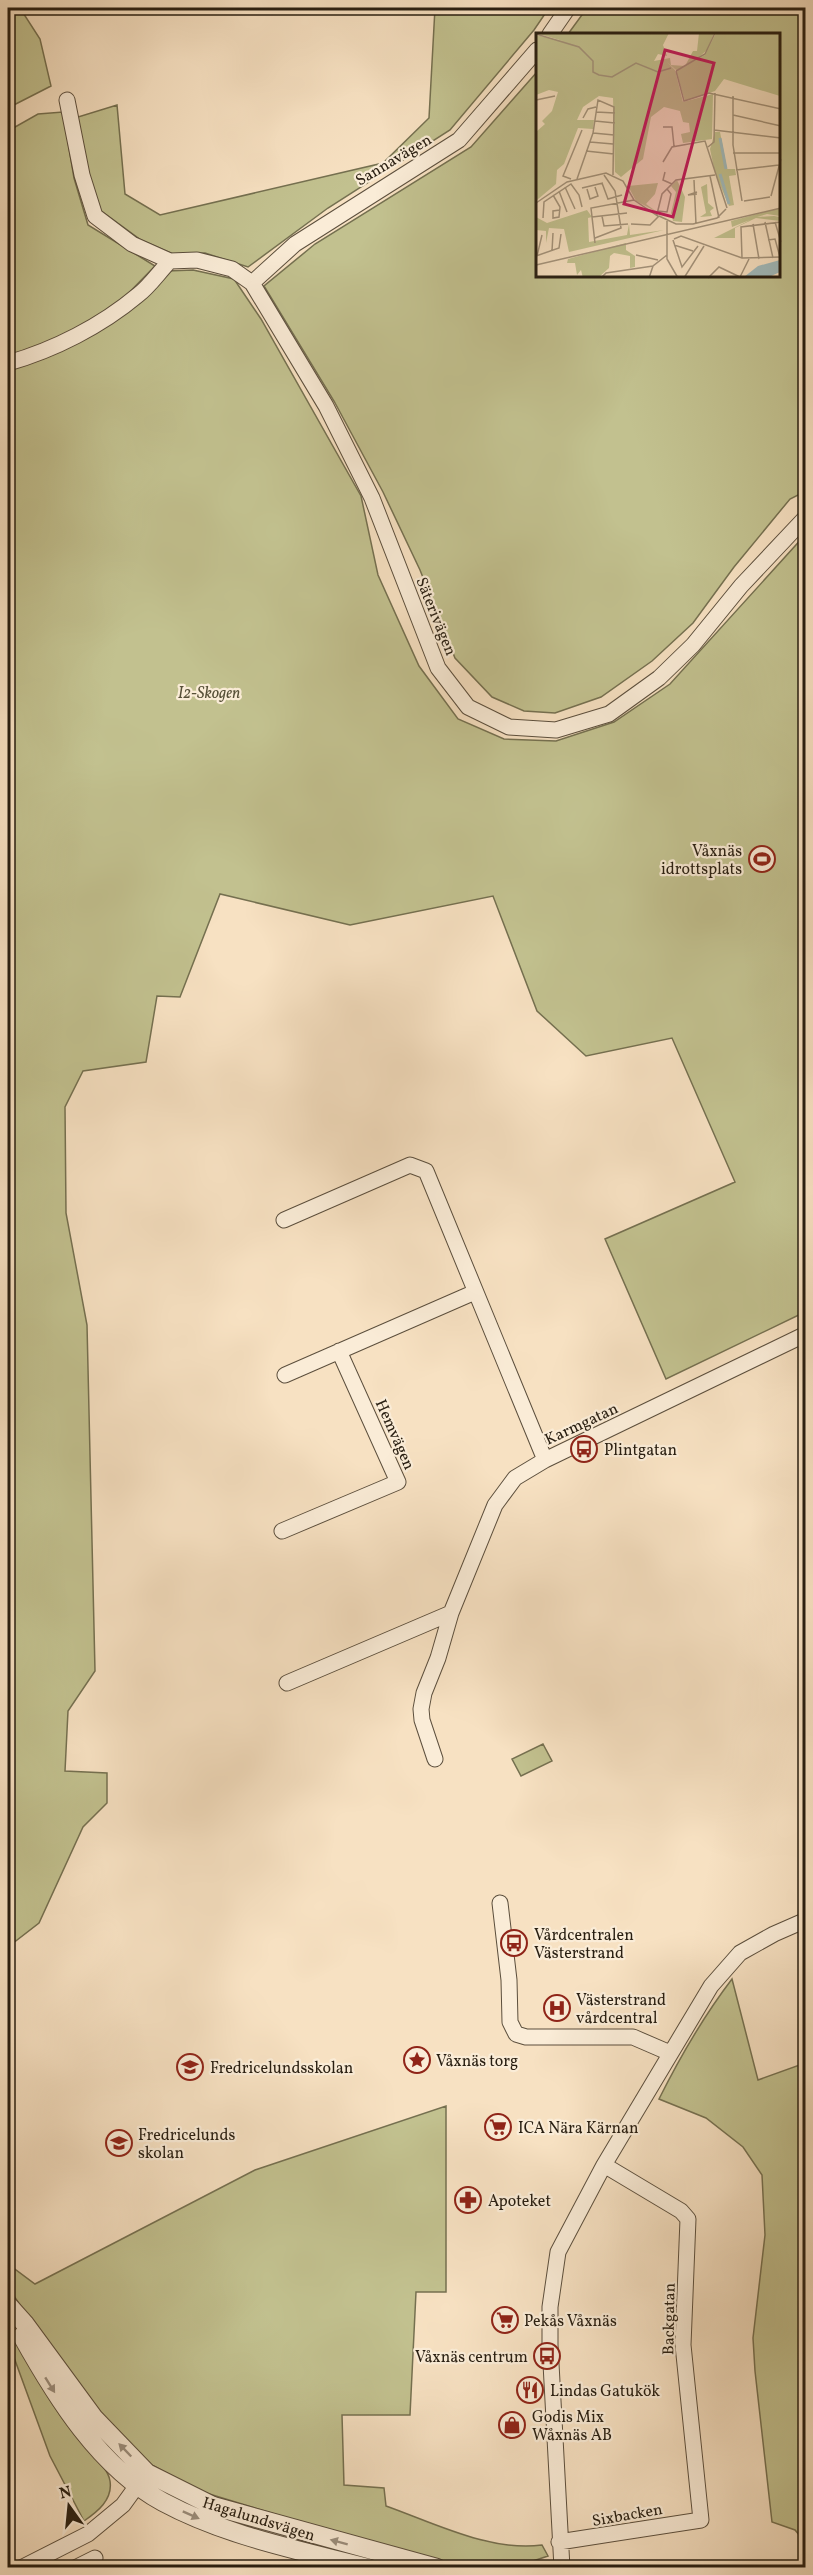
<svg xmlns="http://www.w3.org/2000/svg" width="813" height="2575" font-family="Vollkorn,serif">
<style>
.green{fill:#c2c18f;stroke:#757050;stroke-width:1.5}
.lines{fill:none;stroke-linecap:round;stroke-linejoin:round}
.minor-casing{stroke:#5c4f3d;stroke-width:17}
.tertiary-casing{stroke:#5c4f3d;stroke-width:20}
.minor{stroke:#faecd7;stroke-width:15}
.tertiary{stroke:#faecd7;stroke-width:18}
.oneway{fill:#9c8f7e}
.labels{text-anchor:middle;stroke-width:4.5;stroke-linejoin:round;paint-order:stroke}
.street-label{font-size:16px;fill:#281e11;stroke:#faecd7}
.park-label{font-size:16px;font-style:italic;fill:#564f37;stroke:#faecd7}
.poi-label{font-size:16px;fill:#281e11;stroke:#faecd7;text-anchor:start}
.inset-river{fill:none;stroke:#a1bbbd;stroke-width:3}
.inset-road{fill:none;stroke:#a4937b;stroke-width:1.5}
.view{fill:#c2185b;fill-opacity:0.15;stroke:#c2185b;stroke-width:3}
.inset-edge{fill:none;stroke:#281e11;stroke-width:3}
</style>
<rect width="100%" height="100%" fill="#f7e1c2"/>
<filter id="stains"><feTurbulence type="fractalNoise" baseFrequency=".00333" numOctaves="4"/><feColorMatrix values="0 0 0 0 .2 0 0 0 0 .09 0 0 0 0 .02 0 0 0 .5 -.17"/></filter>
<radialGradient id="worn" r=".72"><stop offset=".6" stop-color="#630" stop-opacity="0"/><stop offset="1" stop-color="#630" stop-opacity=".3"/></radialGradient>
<!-- green -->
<path class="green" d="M8 8H20L40 39 51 86 8 108Z
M435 8H549L534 30 450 130 328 208 248 267 205 253 173 254 141 240 100 210 86 173 78 117 117 105 125 194 160 215 383 163 429 118Z
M587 8H805L806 491 790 499 734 567 693 623 652 661 601 697 555 713 524 711 492 697 455 658 420 570 383 492 334 401 264 286 315 244 471 147 537 72V276H778V34H568Z
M63 112 74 178 88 225 155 266 114 308 51 343 8 359V131L38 114Z
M193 270 234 279 261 319 361 496 378 575 419 666 458 719 504 739 556 741 614 722 670 684 805 535V1312L666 1379 605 1239 735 1182 672 1038 586 1056 537 1011 493 896 350 925 220 894 180 997 157 996 146 1062 83 1071 65 1107 66 1213 87 1325 95 1671 68 1711 65 1771 107 1773V1803L83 1827 39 1923 8 1947V368L22 364 167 271Z
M543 1744 552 1761 521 1776 512 1759Z
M732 1979 758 2080 805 2063V2542L795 2530 772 2522 755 2371 753 2338 765 2235 762 2175 743 2147 706 2118 659 2099C680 2057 703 2017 732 1979Z
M446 2106V2292H416L410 2415H342L344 2485 384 2488 386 2506C434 2523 490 2552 542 2545L548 2556 515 2567H462L281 2516 206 2493 181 2481 150 2464 94 2405 56 2359 8 2287V2264L35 2284 255 2170Z
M8 2329C32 2369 54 2413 86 2448 94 2457 108 2468 110 2481 113 2500 97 2512 84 2521L50 2456 8 2341Z"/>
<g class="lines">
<defs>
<path id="minor" d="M550 34 568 8
M67 100 82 175 95 216 132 244 170 261 197 260 232 269 252 283 326 406 372 498 438 668 468 707 509 727 556 730 609 714 659 678 693 645 741 586 806 517
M252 283 295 244 459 140 537 50
M8 363C54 350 101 326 138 295 150 286 159 272 170 261
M284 1220 410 1165 426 1171 545 1460
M285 1375 475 1292
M282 1531 398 1482 339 1351
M287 1683 451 1613
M435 1759 422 1720 421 1709 424 1693 438 1658 451 1613 495 1505 515 1478 545 1460 806 1334
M500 1903 509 1980 510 2022 516 2034 526 2037H633L670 2053
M559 2542 701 2520 683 2345 688 2219 681 2211 604 2165
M21 2568 88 2534 123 2505 144 2476
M75 2568 95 2558
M562 2568 550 2345V2307L558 2252 604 2165 711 1986 740 1953 774 1934 806 1920"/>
<path id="tertiary" d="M8 2305 25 2324 94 2418 147 2473 213 2506 437 2568
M22 2336C56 2397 100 2468 163 2502 226 2536 299 2550 368 2568"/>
</defs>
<!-- minor casing -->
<use href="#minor" class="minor-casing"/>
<!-- tertiary casing -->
<use href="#tertiary" class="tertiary-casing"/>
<!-- minor -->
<use href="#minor" class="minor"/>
<!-- tertiary -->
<use href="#tertiary" class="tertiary"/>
</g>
<!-- one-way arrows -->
<defs><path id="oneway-solid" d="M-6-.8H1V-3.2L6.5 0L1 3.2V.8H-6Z" transform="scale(1.5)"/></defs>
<g class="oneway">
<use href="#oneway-solid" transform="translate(50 2385) rotate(58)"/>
<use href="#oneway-solid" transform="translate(125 2450) rotate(-134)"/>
<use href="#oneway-solid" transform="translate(191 2515) rotate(24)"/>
<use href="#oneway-solid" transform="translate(339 2542) rotate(-165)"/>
</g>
<!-- icons -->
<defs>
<symbol id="stadium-ring" viewBox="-11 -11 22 22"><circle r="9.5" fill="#faecd7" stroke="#8f2418" stroke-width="1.5"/><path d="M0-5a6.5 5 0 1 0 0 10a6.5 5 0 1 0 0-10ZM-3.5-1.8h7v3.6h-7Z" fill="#8f2418"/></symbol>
<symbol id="bus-ring" viewBox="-11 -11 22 22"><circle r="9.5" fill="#faecd7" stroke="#8f2418" stroke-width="1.5"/><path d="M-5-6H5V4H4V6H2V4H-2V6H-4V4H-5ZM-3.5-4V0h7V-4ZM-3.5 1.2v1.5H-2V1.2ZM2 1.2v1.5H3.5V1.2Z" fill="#8f2418"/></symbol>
<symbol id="hospital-ring" viewBox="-11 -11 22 22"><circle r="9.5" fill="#faecd7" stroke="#8f2418" stroke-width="1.5"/><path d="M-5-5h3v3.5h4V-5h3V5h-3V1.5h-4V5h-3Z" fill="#8f2418"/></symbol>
<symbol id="sight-ring" viewBox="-11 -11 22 22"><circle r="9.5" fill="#faecd7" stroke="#8f2418" stroke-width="1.5"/><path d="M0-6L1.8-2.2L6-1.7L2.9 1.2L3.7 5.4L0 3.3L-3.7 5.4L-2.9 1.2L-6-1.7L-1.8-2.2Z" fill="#8f2418"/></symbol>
<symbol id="school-ring" viewBox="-11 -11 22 22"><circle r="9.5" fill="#faecd7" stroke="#8f2418" stroke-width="1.5"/><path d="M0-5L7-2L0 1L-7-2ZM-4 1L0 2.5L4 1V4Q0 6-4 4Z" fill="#8f2418"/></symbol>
<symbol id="supermarket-ring" viewBox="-11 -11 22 22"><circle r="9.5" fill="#faecd7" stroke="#8f2418" stroke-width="1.5"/><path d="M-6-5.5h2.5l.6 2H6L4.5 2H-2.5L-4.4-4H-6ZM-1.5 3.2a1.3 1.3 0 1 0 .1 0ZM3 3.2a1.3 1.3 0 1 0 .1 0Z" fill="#8f2418"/></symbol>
<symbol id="pharmacy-ring" viewBox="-11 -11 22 22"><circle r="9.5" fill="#faecd7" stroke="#8f2418" stroke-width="1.5"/><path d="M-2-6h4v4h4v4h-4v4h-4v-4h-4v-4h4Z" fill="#8f2418"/></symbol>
<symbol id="restaurant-ring" viewBox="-11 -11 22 22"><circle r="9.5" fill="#faecd7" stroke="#8f2418" stroke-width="1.5"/><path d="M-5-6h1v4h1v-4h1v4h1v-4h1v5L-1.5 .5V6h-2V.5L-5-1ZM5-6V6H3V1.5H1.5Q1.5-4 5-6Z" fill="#8f2418"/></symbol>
<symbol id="shop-ring" viewBox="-11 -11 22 22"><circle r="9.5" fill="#faecd7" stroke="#8f2418" stroke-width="1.5"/><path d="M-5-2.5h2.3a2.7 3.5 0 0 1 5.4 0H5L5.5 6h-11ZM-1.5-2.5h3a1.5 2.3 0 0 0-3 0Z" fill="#8f2418"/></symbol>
</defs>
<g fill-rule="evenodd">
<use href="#stadium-ring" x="747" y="844" width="30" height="30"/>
<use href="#bus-ring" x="569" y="1434" width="30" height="30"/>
<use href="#bus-ring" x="499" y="1928" width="30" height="30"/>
<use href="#hospital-ring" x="542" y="1993" width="30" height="30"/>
<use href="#sight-ring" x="402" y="2045" width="30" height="30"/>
<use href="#school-ring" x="175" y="2052" width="30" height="30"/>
<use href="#supermarket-ring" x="483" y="2112" width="30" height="30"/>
<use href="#school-ring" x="104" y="2128" width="30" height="30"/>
<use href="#pharmacy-ring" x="453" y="2185" width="30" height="30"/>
<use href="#supermarket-ring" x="490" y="2305" width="30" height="30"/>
<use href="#bus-ring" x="532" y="2341" width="30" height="30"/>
<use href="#restaurant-ring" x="515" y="2375" width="30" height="30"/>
<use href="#shop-ring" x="497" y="2410" width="30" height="30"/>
</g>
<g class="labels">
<!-- street labels -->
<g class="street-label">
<text transform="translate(393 159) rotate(-31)" y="6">Sannavägen</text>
<text transform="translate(437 616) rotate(68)" y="6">Säterivägen</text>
<text transform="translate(581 1423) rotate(-25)" y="6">Karmgatan</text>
<text transform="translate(396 1434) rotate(66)" y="6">Hemvägen</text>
<text transform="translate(668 2319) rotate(-89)" y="6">Backgatan</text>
<text transform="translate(627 2514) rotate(-10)" y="6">Sixbacken</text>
<text transform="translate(259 2518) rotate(17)" y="6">Hagalundsvägen</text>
</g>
<!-- park labels -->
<g class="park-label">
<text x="209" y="698">I2-Skogen</text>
</g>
<!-- poi labels -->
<g class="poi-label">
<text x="742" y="856" text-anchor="end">Våxnäs<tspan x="742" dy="18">idrottsplats</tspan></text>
<text x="604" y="1455">Plintgatan</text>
<text x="534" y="1940">Vårdcentralen<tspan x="534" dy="18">Västerstrand</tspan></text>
<text x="576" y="2005">Västerstrand<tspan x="576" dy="18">vårdcentral</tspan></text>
<text x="436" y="2066">Våxnäs torg</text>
<text x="210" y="2073">Fredricelundsskolan</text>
<text x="518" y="2133">ICA Nära Kärnan</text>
<text x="138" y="2140">Fredricelunds<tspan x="138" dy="18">skolan</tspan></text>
<text x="488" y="2206">Apoteket</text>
<text x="524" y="2326">Pekås Våxnäs</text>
<text x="528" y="2362" text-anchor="end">Våxnäs centrum</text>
<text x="550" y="2396">Lindas Gatukök</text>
<text x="532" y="2422">Godis Mix<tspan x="532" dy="18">Wåxnäs AB</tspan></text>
</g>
</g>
<!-- overview -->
<g transform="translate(536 33)">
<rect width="244" height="244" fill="#f7e1c2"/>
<path d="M0 0H133L127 12 131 23 122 21 118 28 134 25 135 32 149 33 157 18H161L163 0H178L171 17 154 32 140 37 131 29 139 37 147 69 177 61 176 106 147 110 145 101 154 99 153 90 147 89 144 78 128 74 115 84 107 126 85 144 79 139 77 65 63 63 47 74 41 87H58L57 96 42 95 28 131 21 137 20 151 1 167 0 99 9 91 6 88 16 78 22 59 13 57 0 62V2L27 8ZM180 0H244V63L188 46 179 58 149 68 140 38 169 22ZM179 99H184L191 136H199L200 142 193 143 198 172 193 173 179 140 174 116ZM141 147 149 164 146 189 137 188 135 180 140 159 135 153ZM122 150 119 161 110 171 121 179 100 168 92 153ZM171 151 172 170 178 175 174 178 176 183 164 184 170 180 165 154ZM244 175V183L231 181 221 184 238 183 244 184V188L220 185 199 195V205H178L214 187 196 194 195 188ZM51 177 56 184 52 185 53 209 91 202 93 191 94 202 128 197 33 219 28 196 13 195 10 210V198L0 197V184L11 190ZM90 210V217L99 223V234L94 235V223L78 220 74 223 73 235 63 244 47 245 45 237 41 242 39 230H31L32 226Z" fill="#c2c18f"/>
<path d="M244 227V239L233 244H208L222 233Z" fill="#a1bbbd"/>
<path class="inset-river" d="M184 105 190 136M184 141 193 171"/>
<path class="inset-road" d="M0 1 43 14 57 28V39L63 42 76 44 100 30 122 39 135 35M140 38 148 68 173 60 245 76M140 38 169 21 179 0M197 63V112L206 168M0 67 19 63M60 79 79 80M197 82 245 93M47 85 52 76 60 74M59 88 79 90M127 94H136L138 113M178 97 245 105M57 100 78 102M54 109 77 111M172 114 178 109 179 60M50 118 78 121M197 120H245M127 129 136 114 169 108 191 175M200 137 243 132M129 139 127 147 136 151M174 143 183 185M35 146 27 143 46 97M41 146 57 100 62 67 78 74 77 142M158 147 160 191M66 150 72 166 86 162M29 154 39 176M46 155 67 150M51 156 54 166 62 163 59 154M23 158 31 179M161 159 152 162 161 161M17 162 24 174 23 184 17 185V178L24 177M235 163 245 126M208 168 234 164M0 170 31 149 70 140 87 148 98 167 123 184 120 181M122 178 131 179 135 161 131 156M121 181 126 161 140 147 179 142M66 183 68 193 92 191M123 183 140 191H157L181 185 190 176M56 184 91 180M7 185 8 169 35 151 43 162 46 174M131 188V226L142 245M229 189 237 225M239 189 245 209M95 191 114 192 122 184M217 191 223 226M59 205 85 195 79 158 68 142M138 206 145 203 206 225 245 224M137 207 146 234 162 213M232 207 239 206 244 224M59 210 55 175 98 167M138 212 157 218M16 218 17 200M100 222 122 227M0 223 23 215 25 201M1 223 6 202M206 225 205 194 245 189M0 232 245 175M204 244 213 226M65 245 70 240 117 233M113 245 117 233 131 222M148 245 168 213M172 245 183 234 204 244"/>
<path class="view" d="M129 17 178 30 137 184 88 171Z"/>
<rect width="244" height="244" class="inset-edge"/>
</g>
<!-- margin -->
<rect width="813" height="2575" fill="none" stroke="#f7e1c2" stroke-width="30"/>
<rect x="9" y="9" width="795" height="2557" fill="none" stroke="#281e11" stroke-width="3"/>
<rect x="15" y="15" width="783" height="2545" fill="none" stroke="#281e11" stroke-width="1.5"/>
<!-- north arrow -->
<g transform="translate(69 2506) rotate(345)" stroke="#faecd7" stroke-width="4.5" paint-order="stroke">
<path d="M0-4.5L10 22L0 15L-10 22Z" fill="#281e11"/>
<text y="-9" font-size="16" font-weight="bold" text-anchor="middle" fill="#281e11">N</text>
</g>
<rect width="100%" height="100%" filter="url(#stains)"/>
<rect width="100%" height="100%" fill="url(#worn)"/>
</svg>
